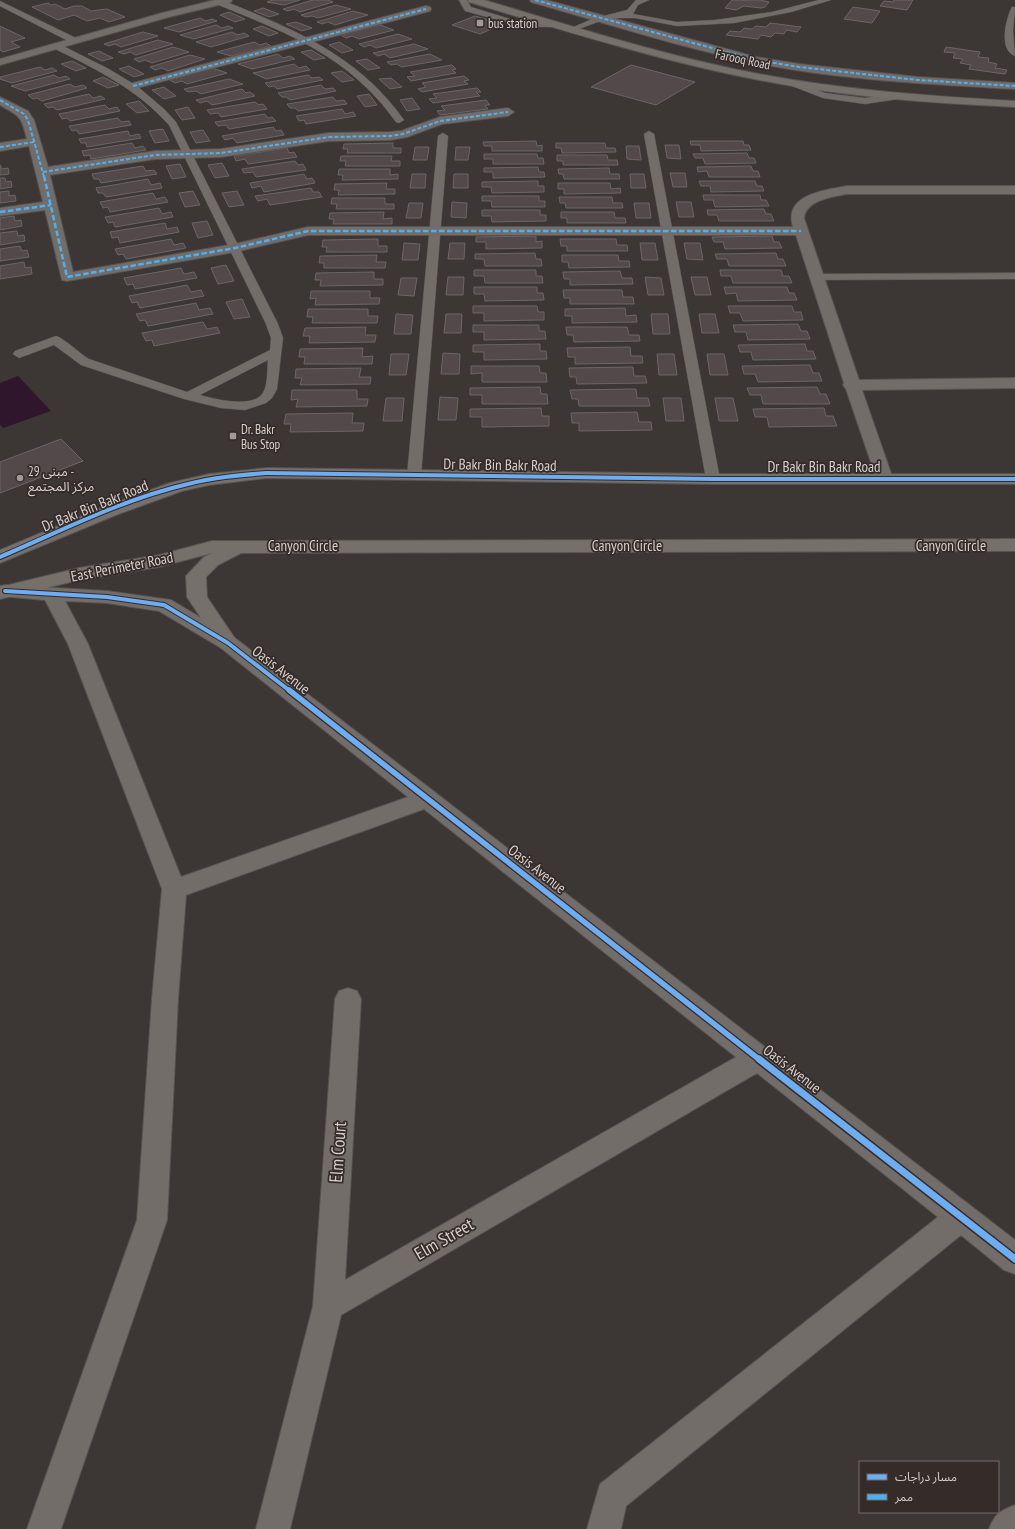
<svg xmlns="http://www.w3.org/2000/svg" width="1015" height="1529" font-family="'PT Sans Narrow','Noto Sans Arabic',sans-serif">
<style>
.water{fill:#30162c}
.building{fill:#53494a;stroke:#6b6666}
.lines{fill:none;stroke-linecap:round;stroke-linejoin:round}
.lane-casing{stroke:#575351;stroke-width:1}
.street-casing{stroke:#575351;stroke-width:2}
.secondary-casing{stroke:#575351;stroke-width:2}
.lane{fill:#726d69;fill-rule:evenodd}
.street{fill:#726d69;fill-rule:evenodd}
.secondary{fill:#76706b;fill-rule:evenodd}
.quiet-far1{stroke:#4cb0f7;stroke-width:2;stroke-dasharray:4 2;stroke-linecap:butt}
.quiet{stroke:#4cb0f7;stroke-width:2.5;stroke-dasharray:5.5 2.5;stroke-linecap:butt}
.cycleway-far2-casing{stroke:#352b28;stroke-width:6}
.cycleway-far1-casing{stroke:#352b28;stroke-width:8}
.cycleway-casing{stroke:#352b28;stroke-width:10}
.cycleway-far2{stroke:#6dadf4;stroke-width:4}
.cycleway-far1{stroke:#6dadf4;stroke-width:5.5}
.cycleway{stroke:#6dadf4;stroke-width:7}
.poi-dot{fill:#a09a98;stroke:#352b28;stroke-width:1.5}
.labels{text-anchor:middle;stroke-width:3.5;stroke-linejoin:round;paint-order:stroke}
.far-poi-label{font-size:13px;fill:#d6d0ce;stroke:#352b28;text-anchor:start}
.far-street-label{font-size:13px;fill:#d6d0ce;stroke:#352b28}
.street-label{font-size:15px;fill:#d6d0ce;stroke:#352b28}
.near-street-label{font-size:18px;fill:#d6d0ce;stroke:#352b28}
</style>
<rect width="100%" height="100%" fill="#3c3635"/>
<!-- water -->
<path class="water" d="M18 376 51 411 3 428 0 425V383Z"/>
<!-- building -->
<path class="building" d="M273 0H300L284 5 267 2Z
M313 0H328L333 2 300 12 294 9 288 11 283 9Z
M732 0H760L769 2 765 7 761 8 744 6 736 10 725 8Z
M894 0H913L907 10 880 6 884 1 893 2Z
M48 3 51 5 55 4 65 9 74 6H82L91 11 107 9 125 17 109 22 100 18 87 21 74 15 58 20 32 7Z
M336 5 351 9 318 18 312 16 306 17 301 15Z
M853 7 880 11 872 23 844 19Z
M263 8 279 14 269 17 254 11Z
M353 11 368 15 335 25 328 22 322 24 317 22Z
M229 12 245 19 235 22 220 15Z
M475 16 503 24 480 34 452 25Z
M200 18 206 21 212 19 217 21 179 32 164 28Z
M296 22 312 28 302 31 286 24Z
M770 23 801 27 797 32 787 30 784 34 775 33 771 37 761 35 758 39 726 35 730 31 740 32 744 28 752 29 756 26 766 27Z
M216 25 222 28 228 26 233 28 194 39 180 35Z
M380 25 394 30 359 39 352 36 346 38 341 35Z
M0 26 25 38 11 42 20 47 3 52 0 50Z
M262 26 278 33 269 36 253 29Z
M143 32 158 36 121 47 115 44 109 46 104 44Z
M232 32 238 35 244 33 249 36 211 47 196 42Z
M398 34 412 39 376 48 370 45 364 47 359 44Z
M158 40 173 44 136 55 130 52 124 54 118 52Z
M254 42 260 45 266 43 271 46 231 56 217 52Z
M339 42 353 50 342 53 329 45Z
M414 44 428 49 390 58 384 54 378 56 373 53Z
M173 47 189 52 152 63 145 60 139 62 134 59Z
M946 47 980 52 978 57 989 58 988 62 997 64 995 68 1007 70 1005 74 969 69 971 65 960 63 963 59 953 58 955 53 944 52Z
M311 50 325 58 314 60 301 52Z
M99 51 113 58 102 61 88 54Z
M278 54 283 58 290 56 295 59 252 69 238 64Z
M430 54 442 60 402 67 397 64 391 65 387 62Z
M190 55 205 59 168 71 162 68 155 70 150 67Z
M367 59 380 68 368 70 356 61Z
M72 61 86 68 76 71 61 64Z
M294 64 299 68 306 66 310 70 266 79 253 73Z
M452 65 456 69 452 70 456 73 411 81 407 77 415 76 410 72Z
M631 65 695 82 656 105 591 87Z
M129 66 144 74 134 77 119 69Z
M40 67 45 70 52 68 57 71 12 83 0 79V77Z
M212 68 227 73 187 84 182 81 175 83 170 80Z
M342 71 354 80 342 82 331 73Z
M54 75 59 78 66 76 70 79 25 91 11 86Z
M308 75 312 78 319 77 323 80 277 89 274 86 269 87 265 83Z
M464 76 469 80 464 81 468 84 422 92 418 89 426 87 422 83Z
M103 77 119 85 108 88 93 81Z
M391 78 402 87 390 89 379 79Z
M229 79 243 84 201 94 196 91 188 92 184 89Z
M70 84 75 87 83 85 87 88 42 101 37 98 33 99 28 95Z
M321 85 325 89 333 88 336 91 290 100 286 97H282L278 93Z
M164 87 176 96 164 99 152 90Z
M477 88 481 92H476L480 96 433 103 429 99 437 98 433 94Z
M242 89 246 93 250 92 255 96 212 105 207 101 200 103 196 100Z
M89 94 93 98 101 96 105 99 57 110 53 107 48 108 44 104Z
M369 94 377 105 365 107 357 96Z
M333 97 336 101 344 100 347 104 298 111 295 108H290L287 104Z
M412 98 420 109 407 111 400 100Z
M486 100 490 105H485L488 109 440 115 437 111 445 110 441 106Z
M139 101 149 111 137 113 126 104Z
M255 102 259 105 263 104 267 109 221 117 218 113 210 114 207 110Z
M105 105 109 109 117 107 120 111 70 121 67 118 62 119 59 114Z
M188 107 195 118 182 120 175 110Z
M342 109 345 114 353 112 356 116 306 124 304 120 299 121 296 116Z
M265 114 268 118 272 117 276 121 229 129 226 125 218 126 215 122Z
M118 118 121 122 129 121 131 125 79 134 77 130 72 131 69 126Z
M273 127 276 131 281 130 284 135 237 143 233 138 225 140 222 136Z
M163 129 169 141 155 143 149 131Z
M203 130 210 141 196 143 190 132Z
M128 131 130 136 139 134 141 138 87 147 86 143H81L79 139Z
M536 141 537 146 542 145V151H492V146H484L483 142Z
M690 141H743L744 145H749L751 150 701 151 700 145H691Z
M132 143 135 148 143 146 146 150 91 159 90 155 84 156 82 151Z
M393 143V148H401V153H347L348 149H343L344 144Z
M556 143H605L606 148H615L616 152 562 153 561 148H556Z
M665 145H679L681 159 667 158Z
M626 146H639L641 160 627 159Z
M415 147H429L427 160H413Z
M456 147H470L468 160H455Z
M287 148 289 153 294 152 297 157 248 164 245 159 236 161 234 156Z
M747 153 749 158H754L756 163 705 164 703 158H695L693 154Z
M484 154H537L538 158H543L544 164H493V159H484Z
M557 155H607L608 160H617L618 165H563V161H557Z
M341 156H392L391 161H400V166H345L346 161H340Z
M295 161 298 165 303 164 306 170 256 177 253 172 244 173 242 169Z
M222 163 229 176 215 178 208 165Z
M180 164 186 177 172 179 166 166Z
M0 165 2 169 8 168 9 174 0 175Z
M143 166 146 171 154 170 157 174 101 183 99 179H94L92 174Z
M751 166 753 171H758L760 177H709L707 171 698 172 697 167Z
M538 167 539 172H544L545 177 493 178V172H484V168Z
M609 168 610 174H619L620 179H564L563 174H559L558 169Z
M339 169H390V175L398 174V179L342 180 343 175H338Z
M670 173H685L687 187H673Z
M304 174 307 179 312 178 315 183 264 192 261 186 252 188 250 183Z
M412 174H426L425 188H410Z
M454 174H468V188H453Z
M630 174H644L646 188H631Z
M0 178H5L6 182 11 181 12 187 0 189Z
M148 179 151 185 160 183 162 188 106 197 103 193H98L96 188Z
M538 181V186H544V192L492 193 491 187H482V182Z
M699 181H755L757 186H762L764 191 711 192 710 186H701Z
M387 183 386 189H395V194L338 195 339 190H334L335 184Z
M558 183H610L611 189 620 188 621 193 564 194V189H558Z
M311 188 313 192H319L322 197 270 205 267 199 258 201 255 196Z
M9 191V196L15 195 16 201 0 203V192Z
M193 191 200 205 185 207 179 193Z
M237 191 244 205 229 207 222 193Z
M153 193 156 199 165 197 168 202 110 212 108 207 103 208 100 202Z
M703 195H760L761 200H766L769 206 715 207 713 200H704Z
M482 196H539V201H545V207H492L491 201H482Z
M559 197H612L613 203H622L623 208H566L565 203H560Z
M332 198H385V204H394V209H336L337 204H331Z
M452 202 467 203 466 218 451 217Z
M676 202H691L694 217H679Z
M409 203H423L421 218H406Z
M634 203H649L651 218H636Z
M159 208 162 214 171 212 173 217 115 227 113 222 108 223 105 217Z
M764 209 766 214H771L774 221H719L717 215H708L707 210Z
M482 210H540V215H546V221L492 222 491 216H482Z
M384 212 383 219 392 218V224H333L334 219H329L330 213Z
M561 212H614L615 218H625L626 223H567V218H561Z
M14 216 15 221 21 220 22 226 0 230V218Z
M207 221 213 235 198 238 192 223Z
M165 223 167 229 177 227 179 232 120 243 118 237 112 238 110 232Z
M17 231 18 236 24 235 25 241 0 245V233Z
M536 236V242L542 241V248L486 249V242H476V237Z
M772 236 774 242H779L782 248 725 249 723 242H714L712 237Z
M171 239 174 245 183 243 186 248 126 259 123 254 118 255 115 249Z
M378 239V246H387V252H326L327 247H322L323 240Z
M560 239H616L617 245H627L628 251H567V246H561Z
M404 243 420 244 418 260H402Z
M450 243H465L464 259H448Z
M640 243H655L658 260H642Z
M684 243H700L703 260 687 259Z
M20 246 22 251 27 250 29 257 0 261V249Z
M535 253 536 259H541L542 266H485L484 259H475V254Z
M776 253 778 259H783L786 266H729L727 259H717L715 254Z
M377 255 376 262H386L385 268H324V263H319L320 256Z
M562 255H618L619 261H629L630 267 569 268 568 262H562Z
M24 262 25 268 31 267 32 274 0 279V266Z
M226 265 234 281 218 284 211 268Z
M181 268 184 274 194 272 197 278 135 289 133 284 127 285 124 278Z
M474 270H536V276H542L543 283H485L484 276H474Z
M720 270H781L783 276H789L792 283H733L731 276H721Z
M620 271 622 278H632L633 284 570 285V279H564L563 272Z
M374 272V279H383V285L320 286 321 280H315L316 273Z
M448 277H464L463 295H446Z
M645 277 661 278 664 295H648Z
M691 277H707L711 295H695Z
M401 278H417L414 296 398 295Z
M187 285 191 292 201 290 204 296 140 308 137 302 132 303 129 296Z
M474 287H537V293H543L544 300 485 301 484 294H474Z
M724 287H787L789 293H794L797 300 738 301 736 293 726 294Z
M563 290H622L623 297H633L634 304H570V298H564Z
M311 291H370V298H380L379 304 315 305 316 298 310 299Z
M242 299 250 317 234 319 226 302Z
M196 303 199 310 210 308 213 314 148 326 145 320 140 321 136 314Z
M473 306H537L538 312H544V320L484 321V313H473Z
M728 306H792L794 312H801L803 320 743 321 740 313H730Z
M625 308 626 316 636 315 637 322 572 323V316H565V309Z
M308 309H368V316H378L377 323H312L313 317H307Z
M396 314 413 315 411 334H394Z
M446 314H462L461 333H444Z
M651 314H668L670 334H653Z
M699 314H715L719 333H702Z
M203 322 207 329 217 327 220 333 154 346 152 340 146 341 142 333Z
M798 324 801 331H807L810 339 748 340 746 332H735L733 325Z
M473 325H539V331H545L546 339 484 340V332H473Z
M366 327 365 335H376L375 342 309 343 310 336H303L305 328Z
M566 327H627L629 335H639L640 341 574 342 573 335H567Z
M540 344V351H546L547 359 484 360V352H473V345Z
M805 344 807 351H813L816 359 753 360 751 352H740L738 345Z
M630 347 631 356H642L643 363 575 364V357H568L567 348Z
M363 348 362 357 373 356 372 364H304L305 357H299L300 349Z
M443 353 460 354 459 374H441Z
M391 354H409L406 375H389Z
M657 354H674L677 375H659Z
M707 354H724L728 375H710Z
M810 365 813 373H819L822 381 758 382 755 374H744L742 366Z
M471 366H539L540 373H546L547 382H482V373L471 374Z
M633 367 634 376H645L647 383 577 384 576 377H570L569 368Z
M361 368 359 377H371L370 384 300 385 302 378H295L296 369Z
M540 387 541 394H547L548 404H482V395H470V388Z
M817 387 820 394H826L830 404H763L761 395H750L747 388Z
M636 389 637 398H648L650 406H579L578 399H572L570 390Z
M292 390H357V399H368L367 406 296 407 298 399 291 400Z
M440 397 458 398 456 420H438Z
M386 398H404L402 421H383Z
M663 398H681L684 421H666Z
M715 398H733L738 421H719Z
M541 408 542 416H549V426L482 427V417H470V409Z
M824 408 826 416H833L837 426 769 427 767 417H755L753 409Z
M637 412 639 422H651L652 430 579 431V423H572L571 413Z
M353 413 352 423H364L363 431 290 432 291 424H284L286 414Z
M61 439 83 461 0 493V462Z"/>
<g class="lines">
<defs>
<path id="lane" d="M216 0H222C293 29 358 55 404 120L399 123 396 122C349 56 288 33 216 4Z
M459 0H467L471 7 523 23H559L563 25 559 27H523L465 11Z
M636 0H649L638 5 633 14 677 22 715 20 772 12 819 0H831L791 12 734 23 677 26 635 18H619L598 22 573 31 569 29 592 19 627 10Z
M0 1 78 39 79 41 78 43H72L0 6Z
M1012 7H1015L1013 31 1015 56C998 50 1006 18 1012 7Z
M53 44H59L107 68 137 86 164 109 176 122 278 324 283 338 277 389 272 398 266 403 245 410 221 408 184 399 81 365 54 345 19 358 13 354 15 351 56 336C64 338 80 354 89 359L187 392 270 350 271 338 266 324 169 125C137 89 96 69 53 48ZM268 360C267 369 268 382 264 391 255 410 215 399 200 395Z
M795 81 825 93 865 98 898 93 902 96 898 99 865 104 823 98 792 86V82Z
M649 131 654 134 720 479 718 482H708L706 479 644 134Z
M443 133 448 136 421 476 419 479H409L407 476 438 136Z
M1015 273V279L817 280 811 277 817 274Z"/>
<path id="street" d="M215 0H232L231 2 169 17 0 65V59L162 13Z
M530 0H546L756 57 799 64 918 77 1015 83V89C930 84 840 80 756 63 682 48 605 23 531 2Z
M426 6 430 7 431 9 430 11 133 89 127 86 129 84Z
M0 97 28 111 34 120 48 167 155 151 221 149 329 133 390 132 401 131 440 117 508 108 514 112 508 116 442 124 407 137 390 140 329 141 221 157 155 159 50 175 73 272 235 244 308 227H793C783 195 824 190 847 186H1015V194H847C832 197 806 200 804 218L859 380 1015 378V388L862 390 893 479 890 483 884 484 878 483 846 389 843 385 844 383 796 235H308L235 252 67 281 62 280 45 210 0 216V208L43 202 29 146 0 151V143L27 139C21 116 21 117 0 105Z
M5 585 107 591 164 599 171 600 235 638 1015 1240V1274L1004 1270 961 1235 626 1506 621 1529H587L600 1484 938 1217 757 1073 341 1315 290 1529H256L313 1306 335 999 339 991 348 988 357 991 361 999 345 1280 736 1057 424 809 186 895 178 999 167 1220 61 1529H27L137 1220 152 999 162 889 68 644 45 600 0 596V586ZM65 601 107 603 159 611 221 648 408 797 181 877 88 644Z
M1015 1505V1529H989C995 1514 1000 1511 1015 1505Z"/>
<path id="secondary" d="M468 0H484C575 27 665 56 759 74 843 90 929 96 1015 101V107C929 103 843 97 759 80 661 61 565 31 469 2Z
M267 468 713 474H1015V484H713L267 478 209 485 182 491 116 515 0 563V550L103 507 170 483 209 474Z
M1015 539V551L241 553 218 565 206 577 207 597 238 643 235 648 228 650 221 648 187 597 186 576 204 557 212 553 159 567 79 580 0 599V587L79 568 159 555 212 541Z"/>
</defs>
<!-- lane casing -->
<use href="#lane" class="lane-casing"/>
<!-- street casing -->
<use href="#street" class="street-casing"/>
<!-- secondary casing -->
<use href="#secondary" class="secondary-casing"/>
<!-- lane -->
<use href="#lane" class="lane"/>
<!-- street -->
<use href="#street" class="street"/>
<!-- secondary -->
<use href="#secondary" class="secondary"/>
<!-- quiet-far1 -->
<path class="quiet-far1" d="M535 0 756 60 799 67 918 80 1015 86
M133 86 426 9
M0 100 24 114 28 120 44 177
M0 147 34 142
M43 172 155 155 221 153 329 137 390 136 403 134 440 121 508 112"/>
<!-- quiet -->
<path class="quiet" d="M44 176 67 277 235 248 308 231H801
M0 212 51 205"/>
<defs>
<path id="cycleway-far2" d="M0 557C61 531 123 499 188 484 214 477 241 475 267 473L713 479H1015
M5 591 107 597 164 605 228 643 290 691"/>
<path id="cycleway-far1" d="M289 690 760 1060"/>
<path id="cycleway" d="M759 1059 1015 1259"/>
</defs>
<!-- cycleway-far2 casing -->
<use href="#cycleway-far2" class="cycleway-far2-casing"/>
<!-- cycleway-far1 casing -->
<use href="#cycleway-far1" class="cycleway-far1-casing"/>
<!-- cycleway casing -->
<use href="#cycleway" class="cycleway-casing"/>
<!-- cycleway-far2 -->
<use href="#cycleway-far2" class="cycleway-far2"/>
<!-- cycleway-far1 -->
<use href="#cycleway-far1" class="cycleway-far1"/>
<!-- cycleway -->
<use href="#cycleway" class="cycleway"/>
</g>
<!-- markers -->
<g class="poi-dot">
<rect x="476" y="19" width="8" height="8" rx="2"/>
<rect x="229" y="432" width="8" height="8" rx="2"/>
<circle cx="20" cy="478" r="4"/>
</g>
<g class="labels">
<!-- far-poi labels -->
<g class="far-poi-label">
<text x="488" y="28">bus station</text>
<text x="241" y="434">Dr. Bakr<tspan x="241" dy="15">Bus Stop</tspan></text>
<text x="28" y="476">مبنى 29 -<tspan x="28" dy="15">مركز المجتمع</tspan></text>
</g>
<!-- far-street labels -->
<g class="far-street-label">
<text transform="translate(743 59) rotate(12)" y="5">Farooq Road</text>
</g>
<!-- street labels -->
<g class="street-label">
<text transform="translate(500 465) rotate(1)" y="5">Dr Bakr Bin Bakr Road</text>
<text x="824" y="472">Dr Bakr Bin Bakr Road</text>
<text transform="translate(95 506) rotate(-22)" y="5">Dr Bakr Bin Bakr Road</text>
<text x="303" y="551">Canyon Circle</text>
<text x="627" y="551">Canyon Circle</text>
<text x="951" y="551">Canyon Circle</text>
<text transform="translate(122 567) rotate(-11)" y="5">East Perimeter Road</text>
<text transform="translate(281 670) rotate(38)" y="5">Oasis Avenue</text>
<text transform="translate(537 869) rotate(38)" y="5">Oasis Avenue</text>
<text transform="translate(792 1069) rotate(38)" y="5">Oasis Avenue</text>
</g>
<!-- near-street labels -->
<g class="near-street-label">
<text transform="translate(338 1152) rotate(-86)" y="6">Elm Court</text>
<text transform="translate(444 1239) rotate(-30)" y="6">Elm Street</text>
</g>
</g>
<!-- legend -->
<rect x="859" y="1461" width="140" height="52" fill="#352b28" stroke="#756d6a"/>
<rect x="867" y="1474" width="20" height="6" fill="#6dadf4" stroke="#756d6a"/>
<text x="895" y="1481" font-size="12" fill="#d6d0ce">مسار دراجات</text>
<rect x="867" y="1494" width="20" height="6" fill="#4cb0f7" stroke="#756d6a"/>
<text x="895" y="1501" font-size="12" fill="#d6d0ce">ممر</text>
</svg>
